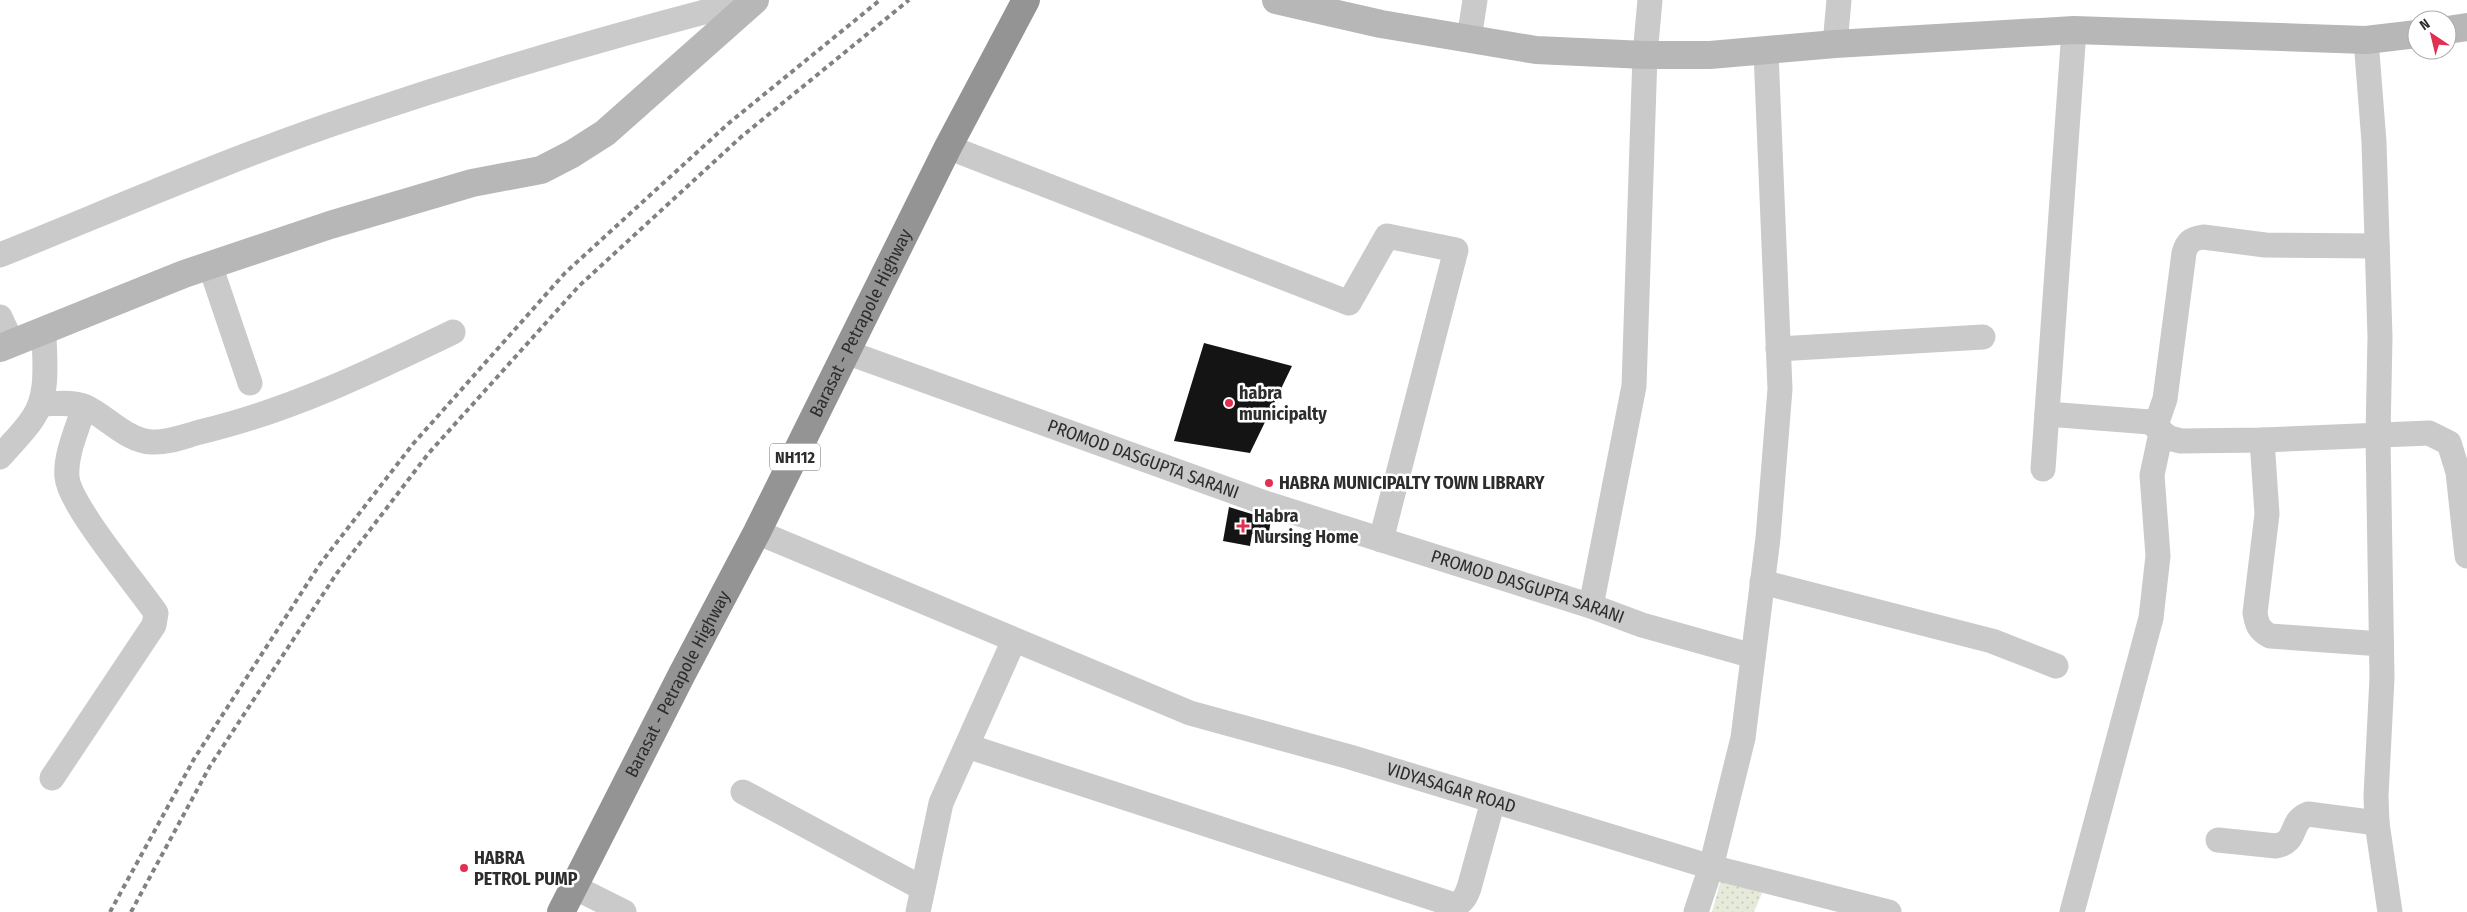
<svg xmlns="http://www.w3.org/2000/svg" width="2467" height="912" font-family="'Fira Sans Condensed',sans-serif">
<style>
.park{fill:url(#park-dots)}
.building{fill:#141414}
.lines{fill:none;stroke-linecap:round;stroke-linejoin:round}
.street{stroke:#cacaca;stroke-width:25}
.secondary{stroke:#b7b7b7;stroke-width:28}
.highway{stroke:#949494;stroke-width:28}
.rail{stroke:#828282;stroke-width:4;stroke-dasharray:5 4;stroke-linecap:butt}
.poi-dot{fill:#e23053;stroke:#fff;stroke-width:2}
.labels{text-anchor:middle;stroke-width:5;stroke-linejoin:round;paint-order:stroke}
.shield{fill:#fff;stroke:#6c6c6c;stroke-width:1}
.shield-label{font-size:16px;font-weight:bold;fill:#2d2d2d}
.street-label{font-size:18px;fill:#2d2d2d;stroke:#fff}
.poi-label{font-size:18px;font-weight:bold;fill:#2d2d2d;stroke:#fff;text-anchor:start}
</style>
<defs>
<pattern id="park-dots" width="8" height="8" patternUnits="userSpaceOnUse" patternTransform="scale(1.25)"><rect width="8" height="8" fill="#e5eada"/><path d="M2 2h.1M6 6h.1" fill="none" stroke="#c5c9bb" stroke-width="1.8" stroke-linecap="round"/></pattern>
</defs>
<rect width="100%" height="100%" fill="#fff"/>
<!-- park -->
<path class="park" d="M1722 876 1762 893 1754 912H1712Z"/>
<!-- building -->
<path class="building" d="M1204 343 1292 366 1250 453 1174 441Z
M1229 507 1271 520 1268 537 1252 534 1250 546 1223 541Z"/>
<g class="lines">
<!-- street -->
<g class="street">
<path d="M1469 39 1475 0"/>
<path d="M2366 40 2374 142 2380 337 2378 436 2382 678 2376 796 2377 823 2390 912"/>
<path d="M1835 44 1839 0"/>
<path d="M948 147 1349 303 1387 236 1456 250 1381 540"/>
<path d="M0 255C117 208 233 157 353 117 484 73 617 34 751 0"/>
<path d="M210 265 250 383"/>
<path d="M0 317 7 332"/>
<path d="M1778 349 1983 337"/>
<path id="s1" d="M846 352 1268 504 1591 606 1642 625 1753 656"/>
<path d="M41 404C55 404 72 401 86 407 107 417 127 441 152 442 168 443 185 436 200 432 289 411 372 371 453 332"/>
<path d="M2047 414 2150 422 2158 419 2165 399 2184 253C2187 242 2191 239 2203 237L2265 245 2377 246"/>
<path d="M2150 422 2169 438 2181 441 2262 440 2429 433 2449 443 2458 472 2467 556"/>
<path d="M2262 440 2267 514 2255 613C2257 625 2259 630 2270 636L2381 644"/>
<path d="M0 457C11 444 24 432 33 418 50 393 44 359 44 330"/>
<path d="M2043 469 2074 30"/>
<path id="s2" d="M757 532 1190 713 1350 757 1711 867 1889 912"/>
<path d="M1762 582 1992 641 2056 666"/>
<path d="M1591 606 1634 386 1645 55 1650 0"/>
<path d="M967 746 1454 905C1463 903 1466 896 1469 888L1493 801"/>
<path d="M52 778 154 625 156 613C137 585 69 505 67 477 65 454 78 428 84 407"/>
<path d="M743 792 922 888"/>
<path d="M2218 840 2276 846C2299 842 2288 822 2308 814L2377 823"/>
<path d="M574 887 624 912"/>
<path d="M918 912 941 803 1014 640"/>
<path d="M1696 912 1711 867 1743 738 1768 538 1780 389 1766 52"/>
<path d="M2072 912 2151 618 2158 556 2152 475 2161 433"/>
</g>
<!-- secondary -->
<path class="secondary" d="M1276 0 1381 24 1536 50 1645 55H1710L1835 44 2074 30 2366 40 2417 34
M2447 30 2467 27
M0 348 184 274 330 225 472 183 541 170 572 154 605 133 755 0"/>
<!-- highway -->
<path class="highway" id="s3" d="M561 912 682 674 757 532 948 147 1026 0"/>
<!-- rail -->
<path class="rail" d="M110 912 194 759 320 564 413 444 565 273 729 123 880 0
M131 912 210 766 337 573 428 454 579 286 741 137 909 0"/>
</g>
<!-- markers -->
<g class="poi-dot">
<circle cx="1229" cy="403" r="5"/>
<circle cx="1269" cy="483" r="5"/>
<path d="M1240.5 518.5h5v5h5v5h-5v5h-5v-5h-5v-5h5z"/>
<circle cx="464" cy="868" r="5"/>
</g>
<g class="labels">
<!-- shield labels -->
<rect class="shield" x="770" y="443.5" width="50" height="27" rx="4"/>
<g class="shield-label">
<text x="795" y="463">NH112</text>
</g>
<!-- street labels -->
<g class="street-label">
<text dy="6" stroke="none"><textPath href="#s3" startOffset="661">Barasat - Petrapole Highway</textPath></text>
<text dy="6" stroke="none"><textPath href="#s1" startOffset="316">PROMOD DASGUPTA SARANI</textPath></text>
<text dy="6" stroke="none"><textPath href="#s1" startOffset="721">PROMOD DASGUPTA SARANI</textPath></text>
<text dy="6" stroke="none"><textPath href="#s3" startOffset="256">Barasat - Petrapole Highway</textPath></text>
<text dy="6" stroke="none"><textPath href="#s2" startOffset="741">VIDYASAGAR ROAD</textPath></text>
</g>
<!-- poi labels -->
<g class="poi-label">
<text x="1239" y="399">habra<tspan x="1239" dy="21">municipalty</tspan></text>
<text x="1279" y="489">HABRA MUNICIPALTY TOWN LIBRARY</text>
<text x="1254" y="522">Habra<tspan x="1254" dy="21">Nursing Home</tspan></text>
<text x="474" y="864">HABRA<tspan x="474" dy="21">PETROL PUMP</tspan></text>
</g>
</g>
<!-- north arrow -->
<g transform="translate(2432 35) rotate(325)"><circle r="24" fill="#ffffff" stroke="#ababab"/>
<path d="M0-4L9 19L0 12L-9 19Z" fill="#e23053"/>
<text y="-8" font-size="14" font-weight="bold" text-anchor="middle" fill="#2d2d2d">N</text>
</g>
</svg>
